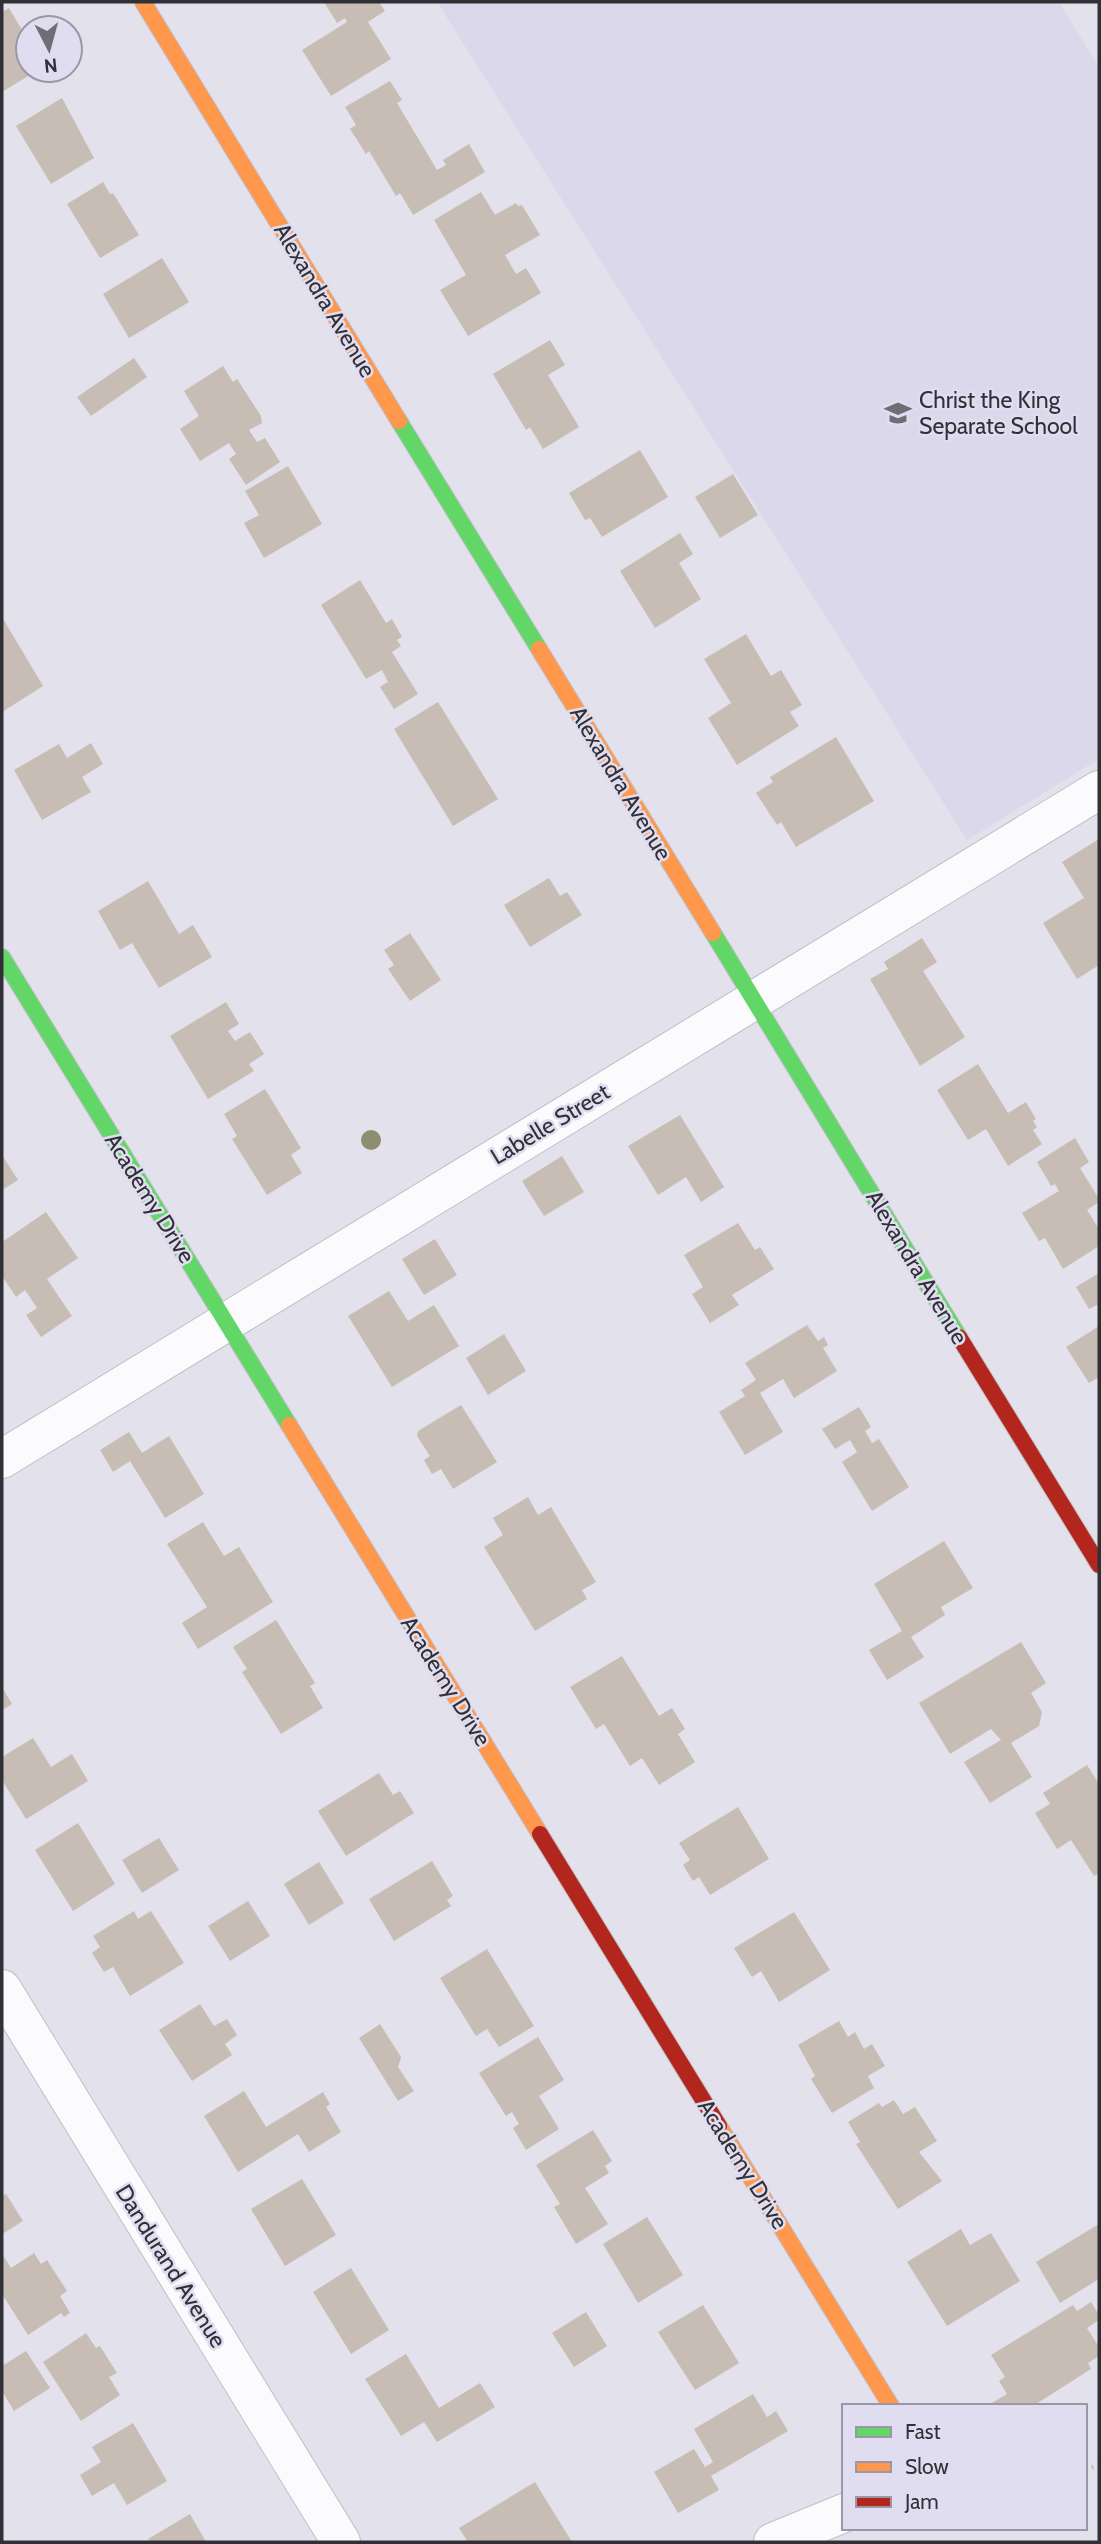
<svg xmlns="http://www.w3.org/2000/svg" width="1101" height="2544" font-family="Cabin,sans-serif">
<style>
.built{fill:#dbd8eb}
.building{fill:#c8bdb4}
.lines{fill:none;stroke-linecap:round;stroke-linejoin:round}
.street-casing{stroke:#c0bfc7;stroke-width:40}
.fast-casing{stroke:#c0bfc7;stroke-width:18}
.slow-casing{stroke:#c0bfc7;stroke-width:18}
.jam-casing{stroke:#c0bfc7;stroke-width:18}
.path{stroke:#c2c1c6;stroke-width:4.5;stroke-dasharray:2 5;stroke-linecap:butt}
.street{stroke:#fbfafc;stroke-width:38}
.fast{stroke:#63d668;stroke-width:16}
.slow{stroke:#ff974d;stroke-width:16}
.jam{stroke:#b3261e;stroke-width:16}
.tree{fill:#8c8e6f}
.labels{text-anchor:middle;stroke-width:5;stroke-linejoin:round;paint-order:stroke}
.street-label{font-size:23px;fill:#313037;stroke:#e0ddf0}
.poi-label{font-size:23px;fill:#313037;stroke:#e0ddf0;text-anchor:start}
</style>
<rect width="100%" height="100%" fill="#e3e1ec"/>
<!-- built -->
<path class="built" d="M437 2H1059L1099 67V759L967 840Z"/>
<!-- building -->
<path class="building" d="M324 2H379L385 11 368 22 391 59 331 96 302 50 347 22 345 18 337 23Z
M9 8 28 40V70H38L2 92V12Z
M390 81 402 100 397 103 437 170 446 165 443 160 469 144 485 172 413 215 400 193 396 196 369 151 366 154 350 129 356 125 345 107Z
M62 98 94 158 51 184 16 126Z
M103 182 110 194 113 193 139 235 100 258 67 204Z
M481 192 495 215 516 203 518 206 522 205 540 235 505 255 516 274 526 268 541 293 468 336 440 290 466 275 434 220Z
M162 258 189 302 129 338 103 294Z
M550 340 565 365 548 375 579 427 543 449 530 427 526 430 493 374Z
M134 358 147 377 91 416 77 397Z
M223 366 233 382 237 379 261 416 262 423 249 430 257 442 265 438 280 462 246 485 229 459 236 454 229 443 200 461 180 429 199 416 184 391Z
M640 450 668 497 602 537 590 518 585 520 569 493Z
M288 466 322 524 264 558 244 523 259 515 245 491Z
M733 474 758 515 720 538 695 497Z
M680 533 693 554 679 563 701 599 655 628 620 571Z
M360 580 386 623 392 619 402 637 397 640 401 646 392 652 418 694 394 709 380 687 388 682 382 670 366 679 321 605Z
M2 617 43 686 2 712Z
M746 634 771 676 781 670 802 705 790 712 799 726 737 765 708 718 731 703 704 659Z
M438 702 498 799 453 826 394 729Z
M836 737 874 801 796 847 781 822 777 825 756 793 773 782 770 777Z
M91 743 103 764 82 777 91 792 42 820 14 770 59 744 67 758Z
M1099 839V965L1077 979 1043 923 1084 898 1062 862Z
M549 878 560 896 567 892 582 915 530 947 504 905Z
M148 881 179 934 193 925 212 957 159 988 132 943 120 950 98 911Z
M410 933 441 980 410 1001 388 969 394 965 384 950Z
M922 938 937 962 923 971 965 1037 920 1066 870 979 888 969 884 962Z
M226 1002 239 1024 228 1031 235 1041 250 1032 264 1054 249 1064 254 1071 208 1099 170 1036Z
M978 1064 1008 1113 1026 1102 1036 1119 1033 1121 1037 1127 1033 1130 1042 1144 1008 1166 986 1129 968 1140 937 1090Z
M265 1089 301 1148 291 1155 302 1173 267 1195 232 1139 237 1136 224 1114Z
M680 1115 724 1187 701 1202 686 1177 658 1195 628 1146Z
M1075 1138 1089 1162 1080 1168 1099 1199V1202L1087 1210 1099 1229V1246L1063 1269 1045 1238 1039 1241 1022 1213 1059 1191 1055 1184 1051 1186 1037 1162Z
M2 1155 18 1180 2 1190Z
M562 1156 584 1192 544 1216 522 1181Z
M46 1212 78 1258 47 1279 72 1316 41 1337 26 1315 37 1308 25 1290 16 1297 2 1276V1242Z
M738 1223 755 1250 760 1247 774 1269 732 1295 739 1305 710 1323 692 1294 703 1287 684 1255Z
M435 1239 457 1275 424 1295 402 1259Z
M1099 1273V1308L1097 1305 1089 1309 1076 1287Z
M389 1291 408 1321 434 1305 459 1346 392 1387 348 1316Z
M807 1325 818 1341 824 1337 828 1345 823 1348 837 1371 794 1398 783 1379 760 1393 783 1432 745 1455 719 1412 745 1396 741 1390 756 1380 745 1363Z
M1099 1326V1377L1089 1383 1066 1347Z
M504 1334 526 1371 488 1395 466 1358Z
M461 1405 497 1462 453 1489 441 1469 432 1474 424 1460 430 1456 417 1436 418 1431Z
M859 1407 871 1427 865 1431 872 1443 879 1439 909 1487 872 1511 842 1462 857 1452 850 1440 835 1449 822 1429Z
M129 1432 142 1453 169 1436 204 1494 165 1518 130 1461 113 1472 100 1450Z
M528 1497 538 1515 551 1507 596 1582 582 1590 587 1599 535 1631 484 1547 503 1535 493 1518Z
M203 1522 224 1556 239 1547 273 1602 198 1649 182 1623 207 1607 167 1544Z
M944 1541 973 1588 941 1607 945 1615 911 1637 924 1657 887 1680 869 1650 902 1631 874 1584Z
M276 1620 315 1683 310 1686 323 1708 281 1734 242 1672 247 1669 233 1647Z
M1021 1642 1046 1683 1031 1693 1042 1712 1039 1726 1011 1743 1032 1777 990 1803 964 1762 1001 1740 991 1729 950 1754 919 1703Z
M622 1656 659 1716 672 1708 685 1729 678 1734 695 1762 659 1785 642 1758 630 1766 604 1724 596 1729 570 1687Z
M2 1687 12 1704 2 1710Z
M33 1738 51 1767 72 1754 88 1781 26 1819 2 1780V1757Z
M1087 1765 1099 1784V1873L1094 1876 1071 1840 1057 1849 1035 1813 1050 1804 1043 1793Z
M379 1773 393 1795 400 1791 414 1813 346 1856 318 1811Z
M738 1807 769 1859 710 1895 699 1877 693 1881 683 1865 690 1860 679 1843Z
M78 1823 115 1884 73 1911 35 1850Z
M159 1838 179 1870 142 1893 122 1860Z
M432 1861 453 1896 447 1900 451 1906 394 1941 369 1899Z
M319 1862 344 1903 309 1925 284 1884Z
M248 1901 270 1936 230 1961 208 1926Z
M134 1911 138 1919 151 1911 184 1963 130 1996 113 1967 104 1972 92 1953 100 1947 93 1936Z
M794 1912 830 1970 779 2002 761 1971 752 1977 734 1948Z
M487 1949 534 2026 499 2047 487 2029 476 2036 440 1978Z
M200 2004 214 2026 227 2019 237 2035 225 2044 232 2055 192 2081 159 2030Z
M839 2021 848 2037 855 2032 864 2049 872 2044 885 2066 868 2076 874 2088 832 2113 811 2079 815 2076 798 2045Z
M380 2024 401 2057 398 2067 414 2091 398 2101 359 2038Z
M538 2037 564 2080 539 2096 559 2129 526 2150 513 2128 519 2124 512 2112 506 2116 479 2073Z
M244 2091 266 2127 323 2092 330 2104 326 2107 341 2132 309 2152 298 2134 238 2172 204 2116Z
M894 2100 903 2114 915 2107 937 2141 919 2152 942 2181 898 2209 856 2144 860 2142 848 2122 879 2103 882 2107Z
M593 2130 612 2161 605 2166 609 2173 585 2188 608 2224 576 2244 554 2207 560 2204 536 2165Z
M302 2179 336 2235 285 2266 251 2209Z
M6 2194 23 2221 2 2234V2196Z
M647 2217 683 2275 638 2303 603 2244Z
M1099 2224V2279L1060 2303 1036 2262Z
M961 2229 970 2245 991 2233 1020 2281 947 2326 907 2262Z
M34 2253 41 2264 47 2260 67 2291 60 2296 70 2313 64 2317 61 2313 28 2335 2 2294V2254L11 2268Z
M351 2268 389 2330 351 2354 313 2292Z
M1091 2302 1099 2315V2320L1087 2328 1099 2347V2356L1088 2363 1091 2369 1033 2406H993L992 2403 1007 2394 999 2381 1005 2377 991 2355 1073 2305 1077 2311Z
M703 2305 739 2363 695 2390 658 2332Z
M586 2312 607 2346 574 2367 552 2333Z
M86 2333 96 2348 100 2346 117 2373 109 2377 120 2395 81 2421 43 2362Z
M26 2351 50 2388 14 2411 2 2391V2366Z
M406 2354 439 2408 480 2383 495 2407 437 2442 424 2422 401 2436 365 2379Z
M753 2394 767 2417 776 2411 788 2431 711 2476 719 2490 678 2513 654 2472 694 2449 705 2467 713 2462 694 2429Z
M133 2423 167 2481 127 2505 114 2483 92 2496 80 2475 101 2462 92 2447Z
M535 2482 572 2542H468L459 2528Z
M190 2514 206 2542H151L148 2539Z"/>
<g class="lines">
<defs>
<path id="street" d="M2 1459 1099 790
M2 1989 341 2542
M773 2542 844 2513"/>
<path id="fast" d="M399 421 539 649
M713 933 959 1337
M2 957 289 1425"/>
<path id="slow" d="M143 2 399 421
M539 649 713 933
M289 1425 540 1834
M719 2126 891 2406"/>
<path id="jam" d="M959 1337 1099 1565
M540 1834 719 2126"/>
</defs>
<!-- street casing -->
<use href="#street" class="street-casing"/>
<!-- fast casing -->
<use href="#fast" class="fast-casing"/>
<!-- slow casing -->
<use href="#slow" class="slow-casing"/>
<!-- jam casing -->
<use href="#jam" class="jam-casing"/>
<!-- path -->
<path class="path" d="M1085 2470 1099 2465"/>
<!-- street -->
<use href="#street" class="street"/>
<!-- fast -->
<use href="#fast" class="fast"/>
<!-- slow -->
<use href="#slow" class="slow"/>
<!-- jam -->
<use href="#jam" class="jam"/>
</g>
<!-- trees -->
<circle class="tree" cx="371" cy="1140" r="10"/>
<!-- icons -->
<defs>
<symbol id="school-bare" viewBox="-9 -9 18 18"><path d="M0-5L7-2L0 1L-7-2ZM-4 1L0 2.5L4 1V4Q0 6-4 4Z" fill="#6f6e76" stroke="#e0ddf0" stroke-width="2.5" paint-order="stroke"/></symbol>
</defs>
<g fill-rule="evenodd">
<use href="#school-bare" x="879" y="394" width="38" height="38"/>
</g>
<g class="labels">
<!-- street labels -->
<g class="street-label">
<text transform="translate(325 300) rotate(59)" y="8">Alexandra Avenue</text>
<text transform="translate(621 783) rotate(59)" y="8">Alexandra Avenue</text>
<text transform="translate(550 1124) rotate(-31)" y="8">Labelle Street</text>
<text transform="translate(150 1198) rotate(58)" y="8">Academy Drive</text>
<text transform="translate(917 1267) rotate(59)" y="8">Alexandra Avenue</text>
<text transform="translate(446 1681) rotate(58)" y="8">Academy Drive</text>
<text transform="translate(743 2164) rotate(58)" y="8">Academy Drive</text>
<text transform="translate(171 2266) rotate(58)" y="8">Dandurand Avenue</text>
</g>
<!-- poi labels -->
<g class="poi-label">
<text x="919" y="408">Christ the King<tspan x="919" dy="26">Separate School</tspan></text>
</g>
</g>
<!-- border -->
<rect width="1101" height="2544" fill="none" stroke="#313037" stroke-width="7"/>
<!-- legend -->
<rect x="842" y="2404" width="245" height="126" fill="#e0ddf0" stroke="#9a98a6" stroke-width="2"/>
<rect x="856" y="2427" width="35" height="10" fill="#63d668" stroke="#9a98a6" stroke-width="2"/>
<text x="905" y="2439" font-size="21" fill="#313037">Fast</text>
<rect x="856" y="2462" width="35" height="10" fill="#ff974d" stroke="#9a98a6" stroke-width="2"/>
<text x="905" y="2474" font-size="21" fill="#313037">Slow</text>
<rect x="856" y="2497" width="35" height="10" fill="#b3261e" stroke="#9a98a6" stroke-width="2"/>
<text x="905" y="2509" font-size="21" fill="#313037">Jam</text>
<!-- north arrow -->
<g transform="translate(49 49) rotate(174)"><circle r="33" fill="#e0ddf0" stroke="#9a98a6" stroke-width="2"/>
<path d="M0-5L12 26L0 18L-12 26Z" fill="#6f6e76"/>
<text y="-10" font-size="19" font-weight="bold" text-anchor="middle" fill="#313037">N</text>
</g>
</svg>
